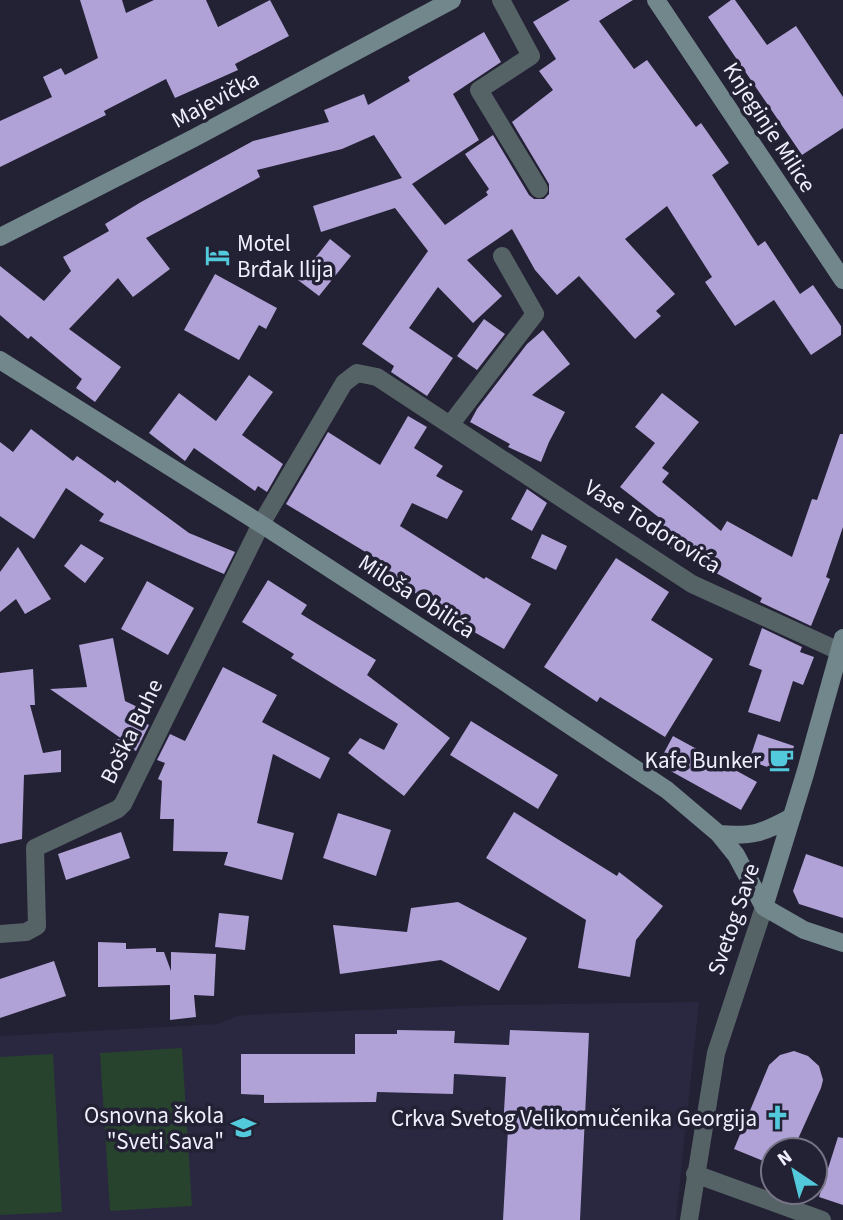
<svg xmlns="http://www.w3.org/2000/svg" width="843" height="1220" font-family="'Source Sans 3',sans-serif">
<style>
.built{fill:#2a2741}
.green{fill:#27432e}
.building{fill:#b0a1d6}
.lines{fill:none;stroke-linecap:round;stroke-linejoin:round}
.street{stroke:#566366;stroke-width:18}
.secondary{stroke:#72878c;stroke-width:18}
.labels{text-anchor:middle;stroke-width:7;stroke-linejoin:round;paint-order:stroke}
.street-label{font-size:23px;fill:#f0effd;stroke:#232134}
.poi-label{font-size:23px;fill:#f0effd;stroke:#232134;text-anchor:end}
</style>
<rect width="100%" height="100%" fill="#232134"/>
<!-- built -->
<path class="built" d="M699 1002 676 1220H0V1036L218 1024 237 1016 263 1014 489 1005Z"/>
<!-- green -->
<path class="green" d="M182 1048 192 1206 110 1211 100 1053Z
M53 1054 62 1212 0 1215V1057Z"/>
<!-- building -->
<path class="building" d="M80 0H122L126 13 154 0H206L218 27 270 0 289 36 235 64 238 70 175 98 166 79 104 111 106 115 0 167V121L52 97 43 77 61 68 65 75 98 58Z
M570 0H633L599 21 634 69 647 60 696 127 701 123 729 163 712 175 758 246 765 241 800 294 813 285 841 326V335L811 355 774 300 735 326 705 282 712 277 667 206 625 239 675 294 656 311 661 316 635 339 579 276 557 295 535 270 512 229 467 260 502 296 473 323 438 287 409 328 453 358 427 396 391 372 394 366 362 344 428 251 395 208 321 232 313 206 402 178 374 135 342 149 257 170 260 177 146 238 170 269 133 297 118 278 69 329 121 367 95 402 76 388 82 379 31 336 28 339 0 315V266L44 301 71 271 63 257 109 231 105 224 141 202 253 141 329 122 324 110 364 94 368 105 410 81 408 77 484 32 501 62 453 94 479 140 412 184 445 225 488 195 486 192 489 189 465 154 493 135 529 195 534 199H544L549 194V184L512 122 553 90 539 71 556 59 533 22Z
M731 0H735L767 45 796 26 843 97V128L802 155 708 17Z
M330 239 351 256 319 296 298 280Z
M215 274 277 308 266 329 259 325 239 360 184 330Z
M484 319 505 334 477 370 457 356Z
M543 330 570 364 532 395 565 412 549 442 541 462 508 447 510 444 470 422 477 409 527 344Z
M249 375 273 392 242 435 283 464 267 492 258 486 255 491 194 448 185 461 149 433 179 393 216 421Z
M662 393 699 422 662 468 669 473 662 482 721 531 727 521 792 557 812 499 817 500 840 434H843V527L826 577 830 579 811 626 760 602 762 598 648 536 661 519 620 487 655 443 635 427Z
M408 416 427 427 414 448 443 466 436 476 463 491 447 519 412 503 400 526 484 579 486 577 531 604 504 649 460 624 383 571 387 565 286 504 328 432 380 465Z
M31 429 73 461 77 456 115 483 117 480 189 533 235 552 224 574 99 521 104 514 66 488 34 539 10 523 0 516V442L13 452Z
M527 489 547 503 532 531 511 519Z
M542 534 567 546 556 570 531 558Z
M81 544 104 558 85 583 64 566Z
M18 547 51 599 25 614 16 599 0 612V572Z
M616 558 669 592 651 620 713 659 665 737 600 697 597 702 544 667Z
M268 580 307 605 301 614 376 660 367 675 450 738 404 796 348 753 360 738 384 750 398 724 291 658 294 654 242 622Z
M147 581 194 608 168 655 121 629Z
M762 628 802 647 800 652 814 657 803 685 793 681 780 722 748 712 762 670 749 665Z
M113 638 125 701 148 712 143 722 149 725 136 751 113 740 122 739 50 689 87 687 79 645Z
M223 667 277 695 262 722 330 758 320 779 273 754 257 823 294 833 282 880 224 865 228 852 173 851 174 819H160L162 781 158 779 165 763 157 760 170 734 185 741Z
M33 669 35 705H30L43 753 61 750V772L24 775 22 839 0 844V673Z
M471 721 558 775 538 809 450 755Z
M758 734 794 746 786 773 749 761Z
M673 736 757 782 741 810 658 764Z
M514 812 617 876 619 872 663 906 636 940 630 977 578 968 586 920 486 858Z
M338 813 391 830 376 876 323 858Z
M121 832 130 858 66 880 58 854Z
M806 854 843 867V918L799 904 793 891Z
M458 902 527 938 499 991 441 960 340 974 333 925 407 932 411 908Z
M219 913 249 916 245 950 215 947Z
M98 942 126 943V949L156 948V952H164L171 971V952L216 954 214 996 194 995 196 1017 170 1020V985L98 987Z
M54 961 66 996 0 1018V979Z
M397 1030 455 1031 454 1043 509 1045 510 1030 589 1033 580 1220H503L508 1129 503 1128 506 1077 454 1074 453 1094 377 1092 376 1102 264 1103V1095L241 1094V1054H355V1034H397Z
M794 1051 808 1056 819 1066 823 1080 821 1088 793 1150H773V1165L734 1149 769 1065 780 1055Z
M838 1137 843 1138V1205L819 1197Z"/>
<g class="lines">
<!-- street -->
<path class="street" d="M501 0 531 56 479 90 539 189
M450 425 535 314 502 256
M0 934 26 932 37 926 35 848 118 809 123 804 261 524 344 383 357 373 377 377 692 584 839 651
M695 1174 822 1220
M689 1220 716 1053 764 907"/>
<!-- secondary -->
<path class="secondary" d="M656 0 843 280
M0 237 194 138 452 0
M0 360 261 524 503 681 667 790 719 834 736 855 764 907
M719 834C752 837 763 833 792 817
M764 907 805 774 843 638
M764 907 804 930 843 943"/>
</g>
<!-- icons -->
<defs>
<symbol id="hotel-bare" viewBox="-9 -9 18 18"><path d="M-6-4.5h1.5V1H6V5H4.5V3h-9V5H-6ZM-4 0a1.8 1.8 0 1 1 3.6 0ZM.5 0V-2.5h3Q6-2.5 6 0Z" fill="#53cadc" stroke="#232134" stroke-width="2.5" paint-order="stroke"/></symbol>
<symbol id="cafe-bare" viewBox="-9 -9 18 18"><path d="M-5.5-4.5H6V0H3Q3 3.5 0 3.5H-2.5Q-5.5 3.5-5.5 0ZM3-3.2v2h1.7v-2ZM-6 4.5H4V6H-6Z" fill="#53cadc" stroke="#232134" stroke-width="2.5" paint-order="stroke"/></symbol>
<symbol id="church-bare" viewBox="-9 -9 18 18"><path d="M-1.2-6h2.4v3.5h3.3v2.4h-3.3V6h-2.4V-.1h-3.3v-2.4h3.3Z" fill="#53cadc" stroke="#232134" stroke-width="2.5" paint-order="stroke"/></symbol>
<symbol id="school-bare" viewBox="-9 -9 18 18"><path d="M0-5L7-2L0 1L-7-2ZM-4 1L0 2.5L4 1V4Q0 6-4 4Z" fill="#53cadc" stroke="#232134" stroke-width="2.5" paint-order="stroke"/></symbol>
</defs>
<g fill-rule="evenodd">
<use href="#hotel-bare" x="200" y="238" width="35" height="35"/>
<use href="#cafe-bare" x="764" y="742" width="35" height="35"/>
<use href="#church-bare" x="760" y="1100" width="35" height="35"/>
<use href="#school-bare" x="226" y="1110" width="35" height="35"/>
</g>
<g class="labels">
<!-- street labels -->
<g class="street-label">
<text transform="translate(215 99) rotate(-28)" y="8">Majevička</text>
<text transform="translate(770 127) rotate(57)" y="8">Knjeginje Milice</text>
<text transform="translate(653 526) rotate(32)" y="8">Vase Todorovića</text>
<text transform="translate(417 596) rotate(33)" y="8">Miloša Obilića</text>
<text transform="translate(131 731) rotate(-64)" y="8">Boška Buhe</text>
<text transform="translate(733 919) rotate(-71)" y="8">Svetog Save</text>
</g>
<!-- poi labels -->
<g class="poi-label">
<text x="237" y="251" text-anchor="start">Motel<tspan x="237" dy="26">Brđak Ilija</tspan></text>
<text x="761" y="768">Kafe Bunker</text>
<text x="224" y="1123">Osnovna škola<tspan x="224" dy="26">"Sveti Sava"</tspan></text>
<text x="757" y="1126">Crkva Svetog Velikomučenika Georgija</text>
</g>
</g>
<!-- north arrow -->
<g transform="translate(794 1171) rotate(325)"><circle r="33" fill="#232134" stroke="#757384" stroke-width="2"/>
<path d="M0-5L12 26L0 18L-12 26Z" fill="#53cadc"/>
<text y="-10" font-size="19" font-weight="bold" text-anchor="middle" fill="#f0effd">N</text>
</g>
</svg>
